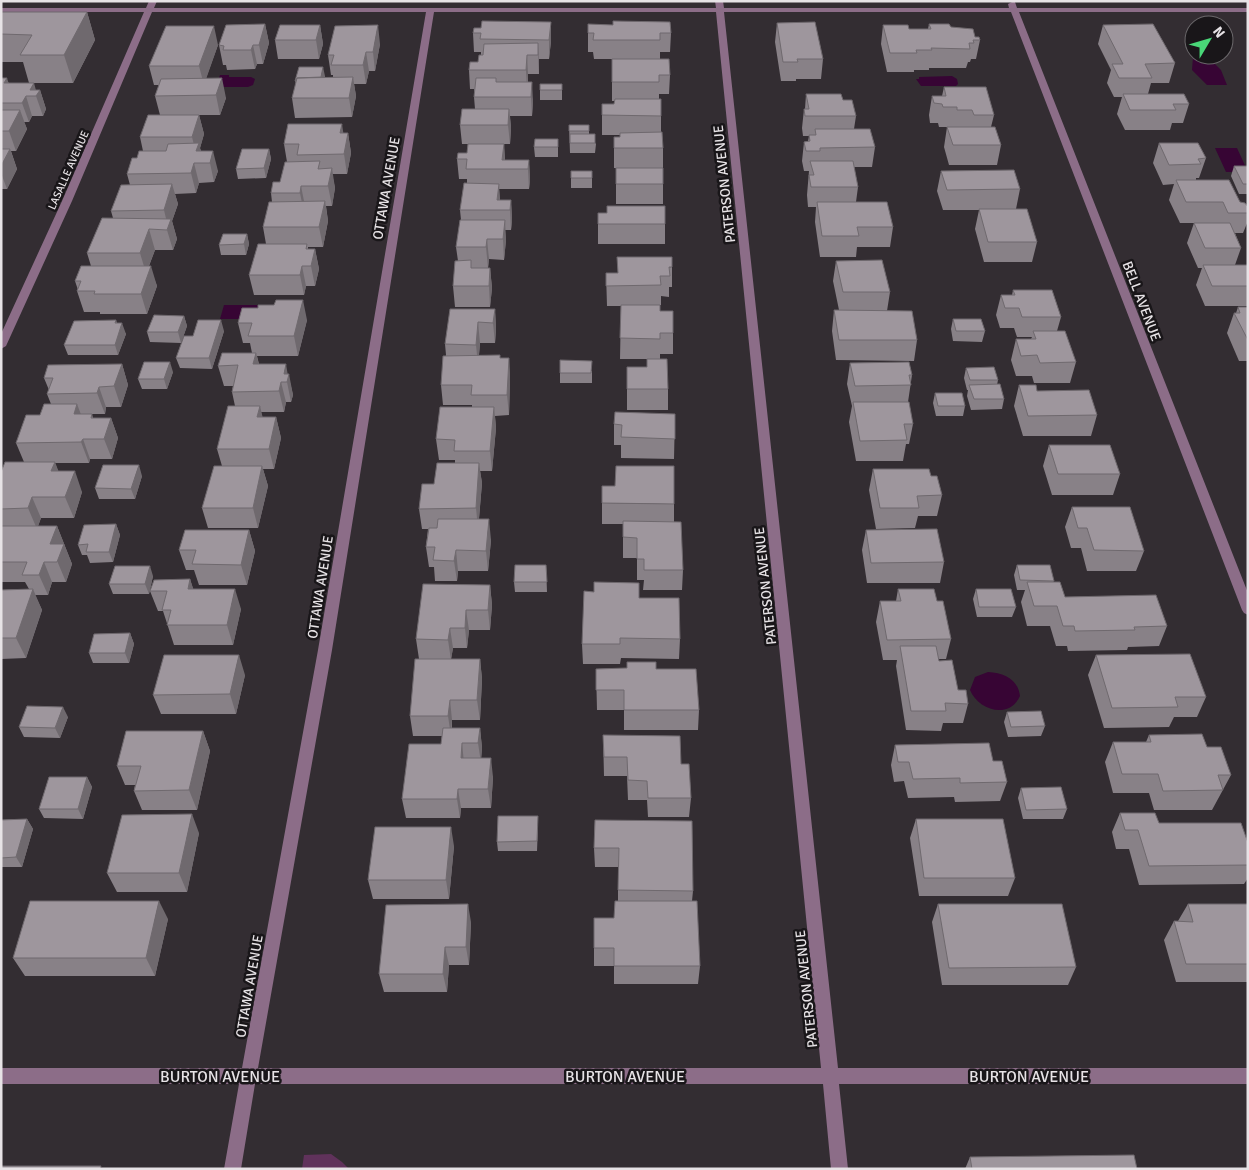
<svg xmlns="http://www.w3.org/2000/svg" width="1249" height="1170" font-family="Signika,sans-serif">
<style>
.green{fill:#60325b}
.water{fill:#370534}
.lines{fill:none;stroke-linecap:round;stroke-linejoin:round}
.minor{fill:#8c6d88;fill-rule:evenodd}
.wall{fill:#888187}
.shaded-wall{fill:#6f696e}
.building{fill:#9e969d;stroke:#6f696e}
.labels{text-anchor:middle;stroke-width:5;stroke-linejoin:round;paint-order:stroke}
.far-street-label{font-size:11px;fill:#e7e3e6;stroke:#191619}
.street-label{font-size:14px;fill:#e7e3e6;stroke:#191619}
.near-street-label{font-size:16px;fill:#e7e3e6;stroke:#191619}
</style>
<rect width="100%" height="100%" fill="#332d32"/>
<!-- green -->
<path class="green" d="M331 1154 342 1162 349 1169H302L304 1155Z"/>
<!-- water -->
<path class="water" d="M1193 57H1208L1221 70 1227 85H1207L1192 70Z
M220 75H229V77H251L255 79 253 85 248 87H216Z
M952 76 957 79 958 84 956 86H921L916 79H919V77Z
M1215 148H1237L1248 172H1226Z
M224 305H275L272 319H220Z
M988 672C1004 673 1018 679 1020 696 1009 720 978 710 970 690L975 677Z"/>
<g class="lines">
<!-- minor -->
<path class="minor" d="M149 1H157L154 8H716L715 1H723L724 8H1009L1008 4 1012 2H1015L1017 8H1248V12H1019L1248 593V615L1244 613 1242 610 1011 12H724L838 1068H1248V1084H839L848 1169H831L823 1084H255L241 1169H224L239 1084H1V1068H242L318 650 426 12H152L72 201 6 346 1 349V334L62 201 144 12H1V8H146ZM434 12H716L821 1068H258L332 650Z"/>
</g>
<!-- wall -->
<path class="wall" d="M1 12H87L95 40 73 83H29L23 62H1Z
M551 22V41L549 59H539V74H528V82L533 101 532 116H510L511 128 510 144H504L505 160H529L530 180 529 189H499L500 200H511L512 220 511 230H505L506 240 504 260 489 259 488 268H490L492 288 490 307H455L453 286 458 261 456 247 461 220 460 210 467 183V179H459L457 159 467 153 468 144H462L460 125 475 109 474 97V89H470L469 70 478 62 481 55V52H474L473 33 481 28Z
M777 23 823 59 821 79H796V81H781L775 42Z
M265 24 269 43 263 64H257L255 69 227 70 226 65H223L219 45Z
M929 24 951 27 975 37 980 40 976 59H971L970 62H968L966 68H929V70H914V72H887L881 44 883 25 909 29H928Z
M320 25 323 44 319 59H278L275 40Z
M1103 25 1175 63 1169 83H1151L1148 94 1189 104 1183 123H1172L1170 130H1125L1117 114 1122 97H1114L1107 83 1111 70 1098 44Z
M588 33H671L670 52H660V59L670 75 669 94H659V99H661V132L663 148V168H625L663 184V204H616V168H614V137H620V135H602V115L614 104V101H612V59H628H594L593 52H588Z
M380 44 375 71H369L366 84H354L356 96 352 117 295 118 292 98 296 83 295 81 325 76V77H333V75H331L328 55Z
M218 45 206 78 226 98 220 115H199L204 134 200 148 201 151 218 171 214 182 199 183 196 193 175 194 178 204 172 221 177 239 173 250H155L149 266 157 286 147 314H100V312H84L77 291 78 290 75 281 91 266 87 253 113 218 111 211 130 185 127 174 137 158 143 151 140 137 160 115 155 96 159 85H154L149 66Z
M1 78 9 83 36 90H40L46 109 43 116H32L29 122H24L27 129 16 151H11L17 169 7 189H1Z
M562 84V100H540V90Z
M944 87 994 115 991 127 1001 145 997 165H949L944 147 947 127H953H939L938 123H930L929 115 932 96H942Z
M806 94 843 100 856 116 854 129 875 147 872 167H854L858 187 856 202 893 227 890 247H857L856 257H820L815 222 816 207H808L807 195 809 171H804L802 161 804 142 808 141 809 136H803L802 128 804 109H805Z
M569 125H589V134L596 144 595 153H570Z
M344 133H348L351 153 347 174H332L335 188 332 206H326L328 221 323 247H308V249H315L319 269 315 286H306L304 295H254L249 275 266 244 263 227 272 202 271 193 280 182 287 162 284 144Z
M558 139V157H535L534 147Z
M1159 143 1206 158 1199 178H1196V180L1240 202 1248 207V221L1243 233H1235L1241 248 1235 265H1248V306H1205L1196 285 1202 268H1198L1187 243 1194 223H1216H1180L1169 200 1174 184 1163 185 1153 163Z
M269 149 271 159 266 178 238 179 236 169Z
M1234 166H1248V194H1239L1231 176Z
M592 171V188H571V178Z
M941 171 1020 189 1016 209 1037 242 1032 262H984L975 229 979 210H943L937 191Z
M598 213H607L665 224V244H598Z
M247 234 249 244 246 255H221L219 245Z
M836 261 890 292 887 311 917 340 914 361 836 360 832 331 834 310H839L833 281Z
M672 267V287H669V297L661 296V305H659L660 311 673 333V354H660V359L668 389V410H627V367H647V359H620L621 306H607L606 273H617Z
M1013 290 1061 317 1057 331 1076 362 1070 383H1034L1032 376H1016L1011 360 1016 339H1031L1032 337H1017L1014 328H1000L996 315 1001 295H1012Z
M1238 307H1248V361H1239L1227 333 1234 313H1236Z
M495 309 496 329 495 343H480L479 355 501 358H509L510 379 509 415 495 416 496 428 492 471H480L482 483 479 519 491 540 488 571H458L457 581H435L434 567H429L426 547 428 529H422L419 509 434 484 455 463V460H439L436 439 472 407V405H443L441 385 446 355 445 344Z
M184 316 187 326 181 343 150 342 147 332Z
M953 319 985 331 982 342 953 341 951 329Z
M116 320 117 323 126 334 118 355H68L64 345Z
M307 320 298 356H257L259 364 288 374 293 395 291 402H286L284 412H261L262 417H276L281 438 274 469H263L268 486 258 528H208L202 508 222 466 217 449 235 406 232 392 233 386H224L218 366 252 353 250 343H243L238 323Z
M224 331 212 369 180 368 176 358 193 336Z
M850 363 912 375 908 402 913 424 909 444H906L903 461H856L849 422 852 406 847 384Z
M122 364 128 385 121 407H106L105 414H92L93 418H111L118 438 112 459H90L89 463H55L58 471 82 492 74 518H41L38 526H57L72 564 66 582H52L48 595H35L42 610 26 658 1 659V590L29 589 25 582H1V472L24 462 16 443 40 415 51 404 47 394 49 390 44 378Z
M966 368 998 380 997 385 1004 399 1002 409 971 410 967 396 968 390H967L964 378Z
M592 371V383H560V373Z
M173 372 167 389H142L138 379Z
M1019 385 1037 391 1097 415 1091 436H1023L1014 406Z
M935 393 965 406 963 416H936L933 403Z
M675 414 674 459 621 458V445H614V424Z
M1049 445 1120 474 1113 495H1052L1043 466Z
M873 469 931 476 942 495 937 516H918L915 528 876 529 869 490Z
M142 476 135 499H99L95 488Z
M602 503 674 504V522L683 570 682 590H643L644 580H637V558H623V524H602Z
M1072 507 1144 551 1136 571H1087L1081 548H1071L1065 527Z
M116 524 120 535 113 562 90 563 87 555H82L78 545Z
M249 530 255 551 247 585H199L194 570H186L179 550Z
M866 530 944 562 940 583H867L862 550Z
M546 565 547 592H515L514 582Z
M1017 565 1054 581 1053 582 1065 597 1167 626 1159 646 1128 647 1127 650 1068 651 1067 646H1056L1050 626H1027L1021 602 1025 590H1017L1014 575Z
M153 576 149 594H113L109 584Z
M190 579 193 589 241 609 233 645H174L163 611H158L150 591Z
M490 585 492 605 490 630H469L467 648H453L451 659H480L482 679 480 720H452V728H480L482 748 481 758 493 777 491 808H461L460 818H406L402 799 441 744 442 736H413L410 716 419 659 416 639Z
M898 589 937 601 951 639 946 659H938L939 661 968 704 963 723H943L941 731 906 730 896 666 897 660H883L876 622 880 601H896Z
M976 589 1016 607 1012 617H977L973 599Z
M639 598 680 639 679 659 621 658 620 664H583L582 644Z
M130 633 134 644 129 663H93L89 653Z
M1096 655 1206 697 1197 717H1174L1169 727 1104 728 1088 675Z
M627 662 656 669 699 710 698 730H624V710H597L596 669 627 668Z
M245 675 236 714H161L153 695Z
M1007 712 1045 726 1041 736 1008 737 1004 722Z
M68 717 60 738 24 737 19 727Z
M203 731 210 751 197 810H142L134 791 135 785H125L117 766Z
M603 735 681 764 691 798 689 817H648L647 800H628L627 776H604Z
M1149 735 1207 747 1231 775 1212 810H1154L1149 793H1113L1105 762 1113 742H1146Z
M895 745 993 761 1007 782 1000 801 955 802 954 797 908 798 904 781 894 782 891 765Z
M87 777 92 787 83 819 44 818 39 809Z
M1021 788 1067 809 1063 819H1023L1018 798Z
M1120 813 1159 823 1248 843V878L1244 884 1139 885 1129 849H1116L1112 832Z
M27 819 33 829 22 867H1V820Z
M916 819 1015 878 1008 896H919L910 838Z
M595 820 693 891 692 901 700 966 698 984H614V966H594V948L614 918 618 901V867H595L594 848Z
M538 826 537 851H498L497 842Z
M199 833 187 892H117L107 873Z
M454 846 449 899H373L368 880Z
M938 904 1076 967 1068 985H942L932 922Z
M1188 904H1248V982H1176L1164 940 1174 921H1178Z
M168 919 155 976H25L13 958Z
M471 922 469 965H449L447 992H384L379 974Z
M970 1157 1137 1169H965Z"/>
<!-- shaded-wall -->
<path class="shaded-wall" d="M87 12 95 40 73 83 64 55Z
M551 22V41L549 59V40Z
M265 24 269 43 263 64 259 45Z
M320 25 323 44 319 59 316 40Z
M378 25 380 44 375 71 373 52Z
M214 26 218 45 204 85 199 66Z
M538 43 539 62V74L538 55Z
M253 45 257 64 255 69 251 50Z
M366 52 369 71 366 84 363 65Z
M527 55 528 74 527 89 526 70Z
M323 67 325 76 322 91 320 81Z
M353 77 356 96 352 117 349 98Z
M7 78 13 97 4 83Z
M222 78 226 98 220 115 216 95Z
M532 82 533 101 532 116 531 97Z
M34 83 37 94 40 90 46 109 43 116 36 96 30 90Z
M26 96 32 116 29 122 22 103Z
M509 109 511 128 510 144 508 125Z
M20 110 27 129 16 151 9 131Z
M199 115 204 134 200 148 203 163 197 157 192 137Z
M342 124 345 144 340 133Z
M348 133 351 153 347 174 344 154Z
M504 144 505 164 502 160Z
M10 149 17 169 7 189 1 173V166Z
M269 149 271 159 266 178 264 168Z
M213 151 218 171 214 182 210 163Z
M529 160 530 180 529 189 528 169Z
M194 163 199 183 196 193 191 173Z
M332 168 335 188 332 206 328 186Z
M172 184 178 204 172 221 177 239 173 250 167 230 168 227 164 210Z
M499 184 500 204 497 200Z
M301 186 305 206 304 213 300 193Z
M511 200 512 220 511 230 510 210Z
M325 201 328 221 323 247 319 227Z
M505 220 506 240 504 260 503 239Z
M149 229 155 250 146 273 140 253Z
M247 234 249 244 246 255 244 244Z
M487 239 489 259 488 268 486 247Z
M315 249 319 269 315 286 311 266Z
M151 266 157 286 147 314 141 294Z
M302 266 306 286 304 295 300 275Z
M490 268 492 288 490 307 489 286Z
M303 300 307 320 298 356 294 336Z
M495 309 496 329 495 343 493 323Z
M184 316 187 326 181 343 178 332Z
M221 320 224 331 212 369 209 358Z
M478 322 480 343 478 365 476 345Z
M122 323 126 334 118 355 115 345Z
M256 353 261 373 253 364Z
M509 358 510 379 509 415 507 395Z
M170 362 173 372 167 389 164 379Z
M122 364 128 385 121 407 114 386Z
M286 364 288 376 289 374 293 395 291 402 287 382 284 374Z
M281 382 286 402 284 412 279 391Z
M99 387 106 407 105 414 97 393Z
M77 404 85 425 74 414Z
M260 406 265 427 257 417Z
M494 407 496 428 492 471 490 451Z
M276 417 281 438 274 469 269 449Z
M111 418 118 438 112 459 104 439Z
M83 439 90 459 89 463 81 442Z
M55 462 63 483 51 471Z
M479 463 482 483 478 529 476 508Z
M139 465 142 476 135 499 131 489Z
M262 466 268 486 258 528 253 508Z
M75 471 82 492 74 518 65 497Z
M32 497 41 518 37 529 28 508Z
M489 519 491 540 488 571 486 551Z
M116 524 120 535 113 562 109 552Z
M57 526 72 564 66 582 50 544Z
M249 530 255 551 247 585 241 565Z
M456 550 458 571 457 581 454 561Z
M44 562 52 582 48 595 39 575Z
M150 566 153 576 149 594 145 584Z
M190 579 197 600 188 589Z
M490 585 492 605 490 630 488 610Z
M33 589 42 610 26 658 16 638Z
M235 589 241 609 233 645 227 625Z
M466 610 469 630 467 648 465 628Z
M450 628 453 648 451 660 448 640Z
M130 633 134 644 129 663 125 653Z
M239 655 245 675 236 714 230 694Z
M480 659 482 679 480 720 477 700Z
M450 700 452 720 451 736 448 716Z
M63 707 68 717 60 738 55 728Z
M480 728 482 748 481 763 478 743Z
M203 731 210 751 197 810 189 790Z
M462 743 464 763 461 758Z
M491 758 493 777 491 808 488 789Z
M87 777 92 787 83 819 78 809Z
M458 789 461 808 460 818 457 799Z
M192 814 199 833 187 892 179 873Z
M27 819 33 829 22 867 16 857Z
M451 827 454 846 449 899 446 880Z
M159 901 168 919 155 976 146 958Z
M468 904 471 922 469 965 466 947Z
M445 947 449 965 447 992 443 974Z"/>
<!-- building -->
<path class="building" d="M1 12H87L64 55H20L32 35 1 34Z
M482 21 551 22 549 40 480 39 481 33H473L474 28H481Z
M613 21 670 22 671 33H660V40H593L594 33H588V24L613 25Z
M815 22 823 59H797L798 62H783L777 23Z
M265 24 259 45H253L251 50H223L224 46 219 45 226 25Z
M929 24H949L951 27 973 29 975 37H979L980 40H973L974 43H969L970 49 931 48 932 50H916L917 53H890L883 25H908L909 29H931Z
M1153 24 1175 63 1145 64 1152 78H1119L1112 64H1123L1103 25Z
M280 25H320L316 40H275Z
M378 25 373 52H366L363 65H331L334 55H328L335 26Z
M166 26H214L199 66H149Z
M538 43V55H527L526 70H469L470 62H478L479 55H483L484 44Z
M612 59H669L670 75H659V82H612Z
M299 67H323L321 77 297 78 296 81H295Z
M353 77 349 98H292L297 78Z
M1 78H7L4 83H34L30 90H40L36 96H26L22 103H1Z
M222 78 216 95 155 96 161 79Z
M476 78H496V82H532L531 97H474Z
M540 84H562V90H540Z
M944 87H986L994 115H974L972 110H957V107H943L942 104 934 103 932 96H946Z
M806 94H841L843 100H852L856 116H805L804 109H809Z
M1123 94H1184L1189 104H1173L1176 110H1130Z
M615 99H661V116L602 115V104H614Z
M462 109H509L508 125H460Z
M1 110H20L9 131H1Z
M148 115H199L192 137H140Z
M288 124H342L340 133H348L344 154 297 155 299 144H284Z
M569 125H589V131H569Z
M947 127H995L1001 145H953Z
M815 129H870L875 147 820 148V151H806L804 142 810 141 809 135H816Z
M662 132 663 148H614V137H620V133Z
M570 134H595V143H570Z
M535 139H558V147H534Z
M199 143 196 151H213L210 163H194L191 173 127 174 132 158H137L139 151H166L168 144Z
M1159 143H1198L1206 158 1198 159 1201 164 1169 165Z
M468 144H504L502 160H529L528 169H466L467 159H457L458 153H467Z
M1 149H10L1 166Z
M242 149H269L264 168 236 169Z
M320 161 318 169 332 168 328 186H301L300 193H271L273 182H280L285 162Z
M810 161H853L858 187H811L809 175H814Z
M1234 166H1248V184H1243Z
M616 168H663V184H616Z
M1014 170 1020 189 947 190 941 171Z
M571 171H592V178H571Z
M1176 180H1229L1240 202 1245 203 1248 207V213H1228L1223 202H1186Z
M464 183 499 184 497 200H511L510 210H460Z
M172 184 164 210 111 211 121 185Z
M325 201 319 227H263L269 202Z
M817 202H887L893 227H857L859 236H822Z
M607 206H665V224H598V213H607Z
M979 209H1027L1037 242H988Z
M102 218 171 219 167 230 149 229 140 253H87Z
M460 220H505L503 239H487L486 247H456Z
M1194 223H1230L1241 248H1205Z
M223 234H247L244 244 219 245Z
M258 244H307L306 249H315L311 266H302L300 275H249Z
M617 257H672V267H669L670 276H660L661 285 606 286V273H618Z
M471 260V268H490L489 286H453L455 261Z
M882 260 890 292H843L836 261Z
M1203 265H1248V286H1212Z
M81 266H151L141 294H94L95 291H77L81 281H75Z
M1013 290H1052L1061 317H1022L1019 308H1005L1001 295H1015Z
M276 300H303L294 336H248L252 323H238L242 308H258V305H274Z
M621 305H660V311H673V333H660V339L620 338Z
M1238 307H1248V340L1234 313H1240Z
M450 309H495L493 323 478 322 476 345 445 344Z
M834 310 912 311 917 340H839Z
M154 315 184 316 178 332H147Z
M953 319H981L985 331H956Z
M116 320 115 323H122L115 345H64L74 321Z
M198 320H221L209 358H176L184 336H193Z
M1033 331H1065L1076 362 1040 363 1037 355 1021 356 1016 339H1036Z
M222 353H256L253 364H286L284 374H289L287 382H281L279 391 232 392 238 365 218 366Z
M500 355V358H509L507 395H471L472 385H441L443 356Z
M647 359H667L668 389H627V367H647Z
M560 360 592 361 591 373H560Z
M144 362H170L164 379H138Z
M909 362 912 375H909L911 385 855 386 850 363Z
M122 364 114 386 99 387 97 393 47 394 53 378H44L48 365Z
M994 367 998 380H970L966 368Z
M1000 384 1004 399H974L969 385Z
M1019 385H1036L1037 391 1089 390 1097 415 1028 416Z
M935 393H962L965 406H938Z
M853 402H909L913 424H904L907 440 860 441Z
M44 404H77L74 414H92L91 418H111L104 439H83L81 442 16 443 26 415H40Z
M228 406H260L257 417H276L269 449H217Z
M440 407H494L490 451H454L455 440 436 439Z
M615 412 675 414V439L621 437 622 425 614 424Z
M1049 445H1110L1120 474H1058Z
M5 462H55L51 471H75L65 497H32L28 508 1 509V472Z
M437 463H479L476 508 419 509 422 484H434Z
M103 465H139L131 489 95 488Z
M214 466H262L253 508H202Z
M616 466H674V504L602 503V486H615Z
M873 469H929L931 476H937L942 495 917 496 919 508H880Z
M1072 507H1130L1144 551 1094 550 1087 528H1078Z
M438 519H489L486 551 456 550 454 561 433 560 435 547H426L429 528H437Z
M623 521 681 522 683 570H644V559H637V538L623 537Z
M116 524 109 552H86L88 544 78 545 84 525Z
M1 526H57L50 544H64L57 562H44L39 575H22L27 562H1Z
M937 529 944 562 871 563 866 530Z
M185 530H249L241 565 192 564 196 550H179Z
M515 565H546L547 582H514Z
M1017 565H1050L1054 581 1020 580Z
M115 566H150L145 584H109Z
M190 579 188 589H235L227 625H167L171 610H162L167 591H150L154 580Z
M594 582 639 583V598H679L680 639 620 638V644H582L584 591 594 592Z
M1027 582H1060L1065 597 1156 595 1167 626 1134 627 1135 630 1075 631 1074 626H1063L1057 606H1034Z
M423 584 490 585 488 610H466L465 628H450L448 640 416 639Z
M33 589 16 638H1V590Z
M898 589H934L937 601H943L951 639 887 640 880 601H901Z
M976 589H1011L1016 607H979Z
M130 633 125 653H89L94 634Z
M900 646H936L939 661 952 660 958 690H966L968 704 945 703 946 711H911Z
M1190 654 1206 697H1175L1178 707 1112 708 1096 655Z
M164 655H239L230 694 153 695Z
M415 659H480L477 700H450L448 716H410Z
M627 662H656V669H696L699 710H624V690H596V669L627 668Z
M27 706 63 707 55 728 19 727Z
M1041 711 1045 726 1011 727 1007 712Z
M443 728H480L478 743H462L461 758H491L488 789H458L457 799H402L409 744H441Z
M126 731H203L189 790 134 791 141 766H117Z
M1202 734 1207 747H1221L1231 775H1218L1223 790 1163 791 1158 774H1122L1113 742H1151L1149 735Z
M603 735 680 736 681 764H689L691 798H648L647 781 628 780 627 757H604Z
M989 743 993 761H1002L1007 782 960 783V778L913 779 909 762H898L895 745Z
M49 777H87L78 809H39Z
M1061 787 1067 809 1026 810 1021 788Z
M1120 813H1155L1159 823H1241L1248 843V865L1149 866 1138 830H1125Z
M192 814 179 873H107L122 815Z
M498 816H538L537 841 497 842Z
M27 819 16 857 1 858V820Z
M916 819H1003L1015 878H924Z
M595 820 692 821 693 891 618 890 619 848H594Z
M375 827H451L446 880H368Z
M30 901H159L146 958H13Z
M615 901H697L700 966H614V948H594V918H614Z
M468 904 466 947H445L443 974H379L386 905Z
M938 904H1062L1076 967 949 968Z
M1188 904H1248V964H1186L1174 921 1193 922Z
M1134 1155 1137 1169H972L970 1157Z
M1 1166H101L100 1169H1Z"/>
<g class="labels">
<!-- far-street labels -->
<g class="far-street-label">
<text transform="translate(68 170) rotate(-66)" y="4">LASALLE AVENUE</text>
</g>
<!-- street labels -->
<g class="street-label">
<text transform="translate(724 184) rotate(-96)" y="5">PATERSON AVENUE</text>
<text transform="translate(386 188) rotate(-80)" y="5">OTTAWA AVENUE</text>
<text transform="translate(1142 301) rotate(69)" y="5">BELL AVENUE</text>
<text transform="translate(765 586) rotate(-96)" y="5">PATERSON AVENUE</text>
<text transform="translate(320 587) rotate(-81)" y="5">OTTAWA AVENUE</text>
<text transform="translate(249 986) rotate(-80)" y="5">OTTAWA AVENUE</text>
<text transform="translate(806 989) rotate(-96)" y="5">PATERSON AVENUE</text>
</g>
<!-- near-street labels -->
<g class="near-street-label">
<text x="220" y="1082">BURTON AVENUE</text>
<text x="625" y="1082">BURTON AVENUE</text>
<text x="1029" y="1082">BURTON AVENUE</text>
</g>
</g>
<!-- border -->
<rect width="1249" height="1170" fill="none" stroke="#e7e3e6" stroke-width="5"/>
<!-- north arrow -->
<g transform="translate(1209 40) rotate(52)"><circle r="24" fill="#191619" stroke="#6b686b"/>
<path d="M0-4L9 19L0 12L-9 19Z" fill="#49d778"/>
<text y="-8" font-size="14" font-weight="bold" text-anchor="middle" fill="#e7e3e6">N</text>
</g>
</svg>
